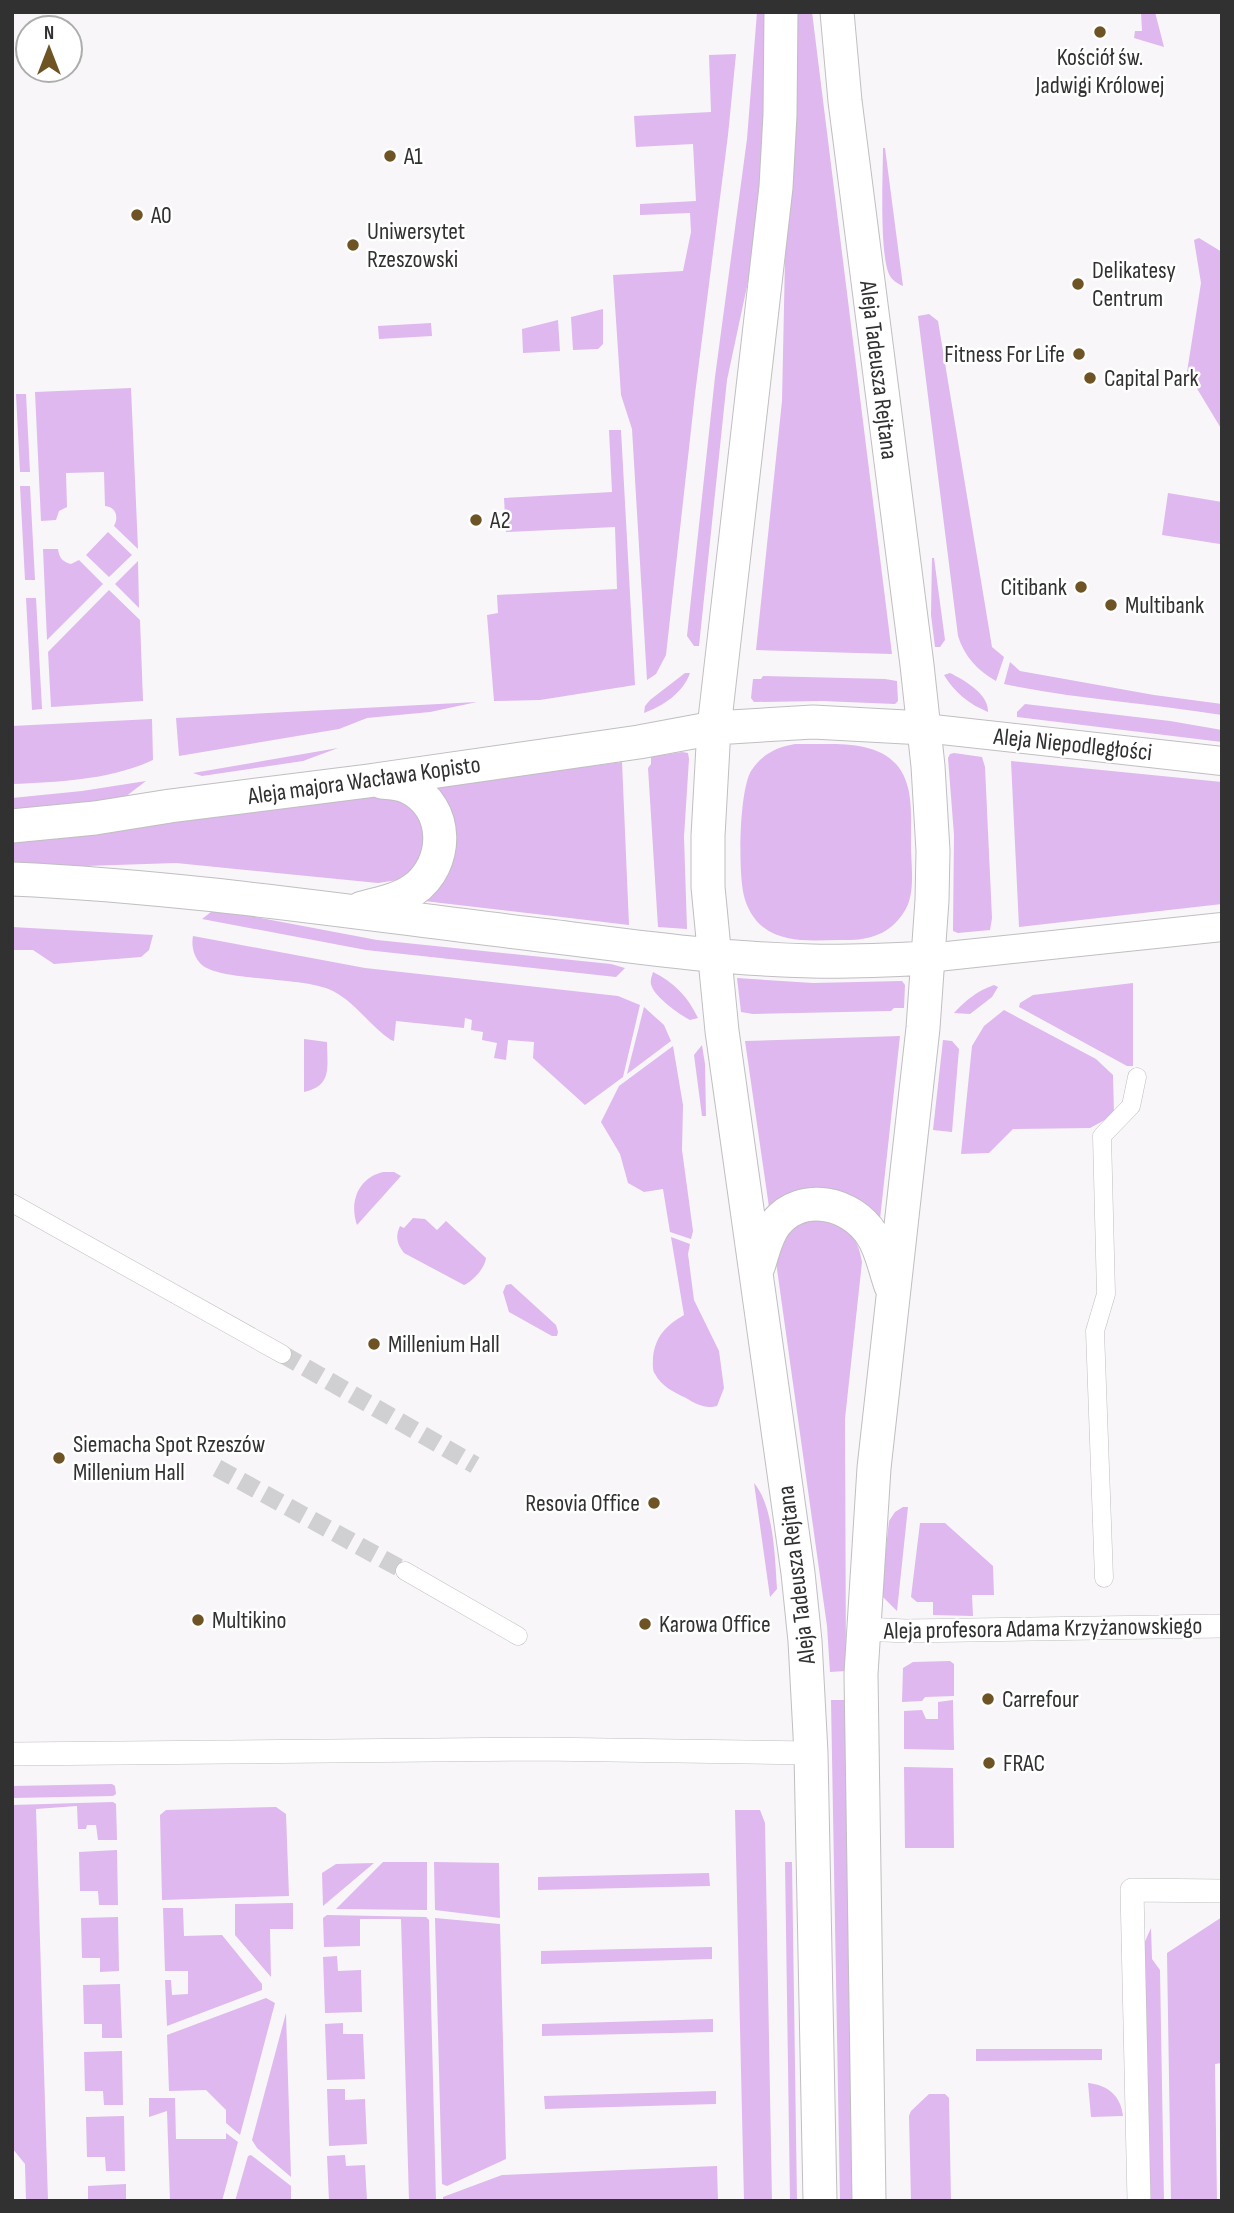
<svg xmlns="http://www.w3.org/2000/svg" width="1234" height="2213" font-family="'Sofia Sans Condensed',sans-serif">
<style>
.green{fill:#deb8ee}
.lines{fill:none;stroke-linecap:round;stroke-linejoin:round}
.pedestrian-tunnel{stroke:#d0cfd1;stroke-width:18;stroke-dasharray:18 9;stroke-linecap:butt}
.pedestrian-casing{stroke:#c0bec1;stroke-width:19}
.minor-casing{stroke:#c0bec1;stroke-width:24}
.tertiary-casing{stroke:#c0bec1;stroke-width:30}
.secondary-casing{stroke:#c0bec1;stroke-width:35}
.pedestrian{stroke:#fff;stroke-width:18}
.minor{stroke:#fff;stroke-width:23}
.tertiary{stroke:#fff;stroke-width:28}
.secondary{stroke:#fff;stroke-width:33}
.poi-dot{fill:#6e5325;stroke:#fff;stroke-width:2.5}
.labels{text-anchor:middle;stroke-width:5;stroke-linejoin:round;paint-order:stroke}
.poi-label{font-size:24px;fill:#313132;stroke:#fff;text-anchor:start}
.street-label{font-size:24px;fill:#313132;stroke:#fff}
</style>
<rect width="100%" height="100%" fill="#f8f6f9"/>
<!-- green -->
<path class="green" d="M757 12H767L766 105 755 249 727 380 699 646H694L687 636 715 377 747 139Z
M796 12H812L892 654 756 650 782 401 785 260 794 111Z
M1141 12H1155L1164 47 1134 38 1135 31H1142Z
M736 54 728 135 695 394 666 655 656 674 647 680 632 429 621 395 613 275 683 271 691 232 690 213 640 215V204L696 201 693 144 636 147 634 116 711 112 709 55Z
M883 148H885L903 286C897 283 893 281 890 276 879 257 883 174 883 148Z
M1199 238 1222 252V430L1187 372 1201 283 1194 240Z
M603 309V344L598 349 573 350 571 317Z
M929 314 938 321 992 647 1004 657 996 681C978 671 964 656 958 636L918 316Z
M558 320 560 351 523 353 522 329Z
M431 323 432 336 379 339 378 326Z
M131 388 138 549 114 526C119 517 116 507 105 506L104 472 66 473 67 507 59 511 56 520 41 521 35 392Z
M16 394H26L30 472H20Z
M609 430H621L635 685 540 700 494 701 487 615 498 613 497 595 617 589 615 527 506 532 504 498 612 492Z
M20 486H30L35 580H25Z
M1168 493 1222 502 1220 544 1162 535Z
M108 532 132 555 109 577 86 555Z
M43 549H58C59 558 63 562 71 564L79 560 103 584 47 640Z
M932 558H934L945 640 940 647H935L931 615Z
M138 561 139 608 115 584Z
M109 590 140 620 143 701 51 707 48 652Z
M26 598H36L42 709 32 710Z
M1010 662 1020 671 1154 695 1222 704V715C1149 703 1076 699 1004 684Z
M685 673H690C683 693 663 706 644 713L645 706 650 700Z
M950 673C964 680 989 694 988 712 969 704 955 693 944 675Z
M763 676 885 679 897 681 898 701 895 704 822 701 754 702 751 698 753 679H761Z
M477 702 430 712 367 718 339 729 179 756 176 718Z
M1025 704 1170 721 1222 730V742L1017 717V712Z
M152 719 153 760C110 780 59 782 12 784V726Z
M795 744C838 745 898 735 909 792 912 809 911 827 911 845 911 866 916 894 904 912 889 936 866 941 840 940 814 940 785 944 763 927 754 920 747 908 744 896 738 872 739 792 751 771 762 754 777 747 795 744Z
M338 748 303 761 202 776 193 773Z
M682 752 688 753 689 759 684 837 687 929 658 927 648 768 651 764V757Z
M954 753 982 757 985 767 992 918 990 930 958 933 953 931 954 835 948 758 950 754Z
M1011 761 1222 782V904L1019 927Z
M622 762 629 925 424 901 456 842 452 816 436 786Z
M146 781 125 797 63 806 12 809V798L82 791Z
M372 795 402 799 424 823 423 859 405 876 398 880 378 883 176 863 85 866 12 864V841Z
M219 910 377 940 611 964 625 968 616 977 366 950 202 919 211 912Z
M12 927 153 935 149 950 141 957 54 964 33 950H12Z
M193 936 365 968 618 996 640 1005 623 1077 585 1105 533 1058 534 1042 508 1040 506 1060 494 1058 497 1043 482 1040 483 1032 471 1030 472 1020 465 1018 464 1028 396 1021 394 1041 391 1040C370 1026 356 1003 333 991 303 976 223 982 202 965 194 958 191 946 193 936Z
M653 972C674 982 688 997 698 1018L690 1020C680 1015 653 996 651 984 650 980 652 976 653 972Z
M737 978 813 983 902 981 905 985 904 1008H894L891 1011 753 1014 741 1012Z
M1133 983V1066H1127L1019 1007 1020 1003 1033 995Z
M994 985 998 987 992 997 970 1014 954 1013C966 1000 977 991 994 985Z
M644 1007 664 1025 671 1041 627 1074Z
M1004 1010 1096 1059 1113 1075 1114 1115 1090 1128 1013 1129 989 1153 961 1154 972 1046 984 1026Z
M900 1036 880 1219 769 1207 745 1041Z
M304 1039 327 1042C327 1066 333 1086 304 1092Z
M943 1040 952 1041 959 1049 952 1132 933 1130Z
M702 1045 705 1064 706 1116H702L694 1055Z
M673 1046 683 1105 682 1150 693 1231 691 1239 670 1232 663 1189 644 1192 628 1183 620 1154 601 1122 619 1086Z
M383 1172H394L401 1176 357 1225C349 1202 358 1178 383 1172Z
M413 1218 425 1219 437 1230 446 1221 486 1258C485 1268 473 1281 464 1285L404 1253C397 1244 395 1237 400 1226L404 1228Z
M819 1220C846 1228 857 1232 862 1262L845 1419 846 1671 830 1672 827 1626 776 1262C784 1235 789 1223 819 1220Z
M671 1237 690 1244 688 1254 694 1300 719 1351 724 1388 717 1406C705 1409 696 1404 686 1398 675 1393 661 1386 655 1374 652 1370 653 1363 653 1358 655 1336 667 1325 684 1315Z
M511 1284 556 1325 558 1332 557 1336H552L509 1312 503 1292 506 1285Z
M754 1483C774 1506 775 1559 777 1589L770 1597Z
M903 1507H908L897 1611 883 1597 882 1583 889 1521 895 1512Z
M920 1523H945L993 1566 994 1595H972L973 1616 933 1615V1602H917L911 1597Z
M950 1661 954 1664V1696L925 1697 922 1701 902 1702 903 1668 913 1662Z
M831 1700H845L855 2201H840Z
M953 1700 954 1750 904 1749V1711L922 1710 926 1719H938V1702Z
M904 1767 953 1768 954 1848H905Z
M112 1784 115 1786 116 1794 113 1796 12 1798V1786Z
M113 1802 116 1804 117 1840H98L96 1825H87L86 1829H78L77 1806 36 1809 48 2201H26L25 2164 12 2148V1805Z
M276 1807 286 1814 289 1896 162 1900 160 1815 166 1810Z
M735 1810H760L765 1823 772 2201H744Z
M117 1850 118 1905H99L98 1891H80L79 1852Z
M383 1862H427V1910L336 1909Z
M434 1862 499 1863 500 1918 435 1910Z
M785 1862H792L797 2201H790Z
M374 1863 323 1906 322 1873 336 1864Z
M709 1873 710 1886 538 1890V1877Z
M293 1903V1929H270L271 1977 235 1935V1904Z
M163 1908H183L184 1936 222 1935 262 1984V1990L167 2026 165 1980H171L172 1995 188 1994V1971H165Z
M327 1915 426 1917 429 1920 436 2201H409L401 1919H360V1946L324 1947 323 1918Z
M118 1917 119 1971 100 1972V1958H82L81 1918Z
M1222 1917V2063L1215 2064 1217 2201H1171L1167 1953Z
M435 1918 500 1924 506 2159 447 2186 442 2184Z
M1151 1928 1152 1959 1160 1970 1164 2201H1148L1143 1946Z
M712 1947V1959L541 1964V1951Z
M337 1956 338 1971 361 1970 362 2012 325 2013 323 1957Z
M120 1984 122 2038H102V2024H84L83 1985Z
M266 1998 275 2003 240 2135 226 2123V2110L206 2090 169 2091 167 2035Z
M286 2013 291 2177 257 2148 252 2140Z
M713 2019V2032L542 2036V2024Z
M343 2023V2034H363L365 2079 327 2080 325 2024Z
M976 2049H1102V2060L976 2061Z
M122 2051 123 2105H104L103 2091H85L84 2052Z
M1088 2083C1108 2085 1121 2096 1123 2116L1091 2117Z
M327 2089H345V2100L365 2099 367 2144 329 2146Z
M716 2091V2104L545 2109 544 2096Z
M929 2094H945L949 2098 951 2201H911L909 2116 911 2111Z
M149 2098H175L176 2139H226V2133L238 2142 222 2201H170L167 2111 149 2117Z
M124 2116 125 2171H106L105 2157H87L86 2117Z
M251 2155 291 2186V2201H235L248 2156Z
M345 2155 346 2166 365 2165 367 2201H329L327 2156Z
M717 2166 718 2201H443V2197L502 2175Z
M126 2184V2201H88V2186Z"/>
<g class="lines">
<!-- pedestrian-tunnel -->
<path class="pedestrian-tunnel" d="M282 1354 475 1465
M217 1468 405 1571"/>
<defs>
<path id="pedestrian" d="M12 1203 282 1354
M405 1571 518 1636
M1104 1578 1095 1331 1106 1294 1102 1136 1131 1106 1137 1077"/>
<path id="minor" d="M864 1629 906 1631 1222 1626
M12 1754 540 1749 811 1753
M1139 2201 1132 1890 1222 1891"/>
<path id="tertiary" d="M924 728 1222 761
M928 958 1222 927"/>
<path id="secondary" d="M781 12 780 115 776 187 714 728 708 836V887L722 1031 798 1573 805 1641 811 1753 820 2201
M837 12 845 101 917 665 928 766 933 851 932 900 923 1028 874 1468 861 1674 869 2201
M12 826 95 818 170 806 368 781 639 742 714 728 813 722 924 728
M12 879C192 887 370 915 549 936 636 947 724 959 812 961 851 962 890 960 928 958
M362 908C379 904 398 900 413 890 449 865 450 807 408 787 400 783 391 783 382 782
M758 1267C763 1253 766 1235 776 1223 803 1191 852 1203 872 1235 882 1250 885 1270 891 1286"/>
</defs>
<!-- pedestrian casing -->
<use href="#pedestrian" class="pedestrian-casing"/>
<!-- minor casing -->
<use href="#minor" class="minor-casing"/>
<!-- tertiary casing -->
<use href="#tertiary" class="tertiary-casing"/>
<!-- secondary casing -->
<use href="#secondary" class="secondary-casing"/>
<!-- pedestrian -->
<use href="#pedestrian" class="pedestrian"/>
<!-- minor -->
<use href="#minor" class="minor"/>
<!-- tertiary -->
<use href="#tertiary" class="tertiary"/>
<!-- secondary -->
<use href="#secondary" class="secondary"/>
</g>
<!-- markers -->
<g class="poi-dot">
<circle cx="1100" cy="32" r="7"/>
<circle cx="390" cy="156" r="7"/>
<circle cx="137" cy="215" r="7"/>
<circle cx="353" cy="245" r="7"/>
<circle cx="1078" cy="284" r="7"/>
<circle cx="1079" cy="354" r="7"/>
<circle cx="1090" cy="378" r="7"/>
<circle cx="476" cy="520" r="7"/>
<circle cx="1081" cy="587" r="7"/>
<circle cx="1111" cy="605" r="7"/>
<circle cx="374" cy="1344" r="7"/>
<circle cx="59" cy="1458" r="7"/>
<circle cx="654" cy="1503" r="7"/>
<circle cx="198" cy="1620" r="7"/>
<circle cx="645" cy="1624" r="7"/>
<circle cx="988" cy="1699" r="7"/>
<circle cx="989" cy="1763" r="7"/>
</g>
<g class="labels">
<!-- poi labels -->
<g class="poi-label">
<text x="1100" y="65" text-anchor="middle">Kościół św.<tspan x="1100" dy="28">Jadwigi Królowej</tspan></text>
<text x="404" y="164">A1</text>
<text x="151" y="223">A0</text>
<text x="367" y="239">Uniwersytet<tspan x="367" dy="28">Rzeszowski</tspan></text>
<text x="1092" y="278">Delikatesy<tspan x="1092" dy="28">Centrum</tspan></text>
<text x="1065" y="362" text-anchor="end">Fitness For Life</text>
<text x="1104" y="386">Capital Park</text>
<text x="490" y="528">A2</text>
<text x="1067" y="595" text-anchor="end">Citibank</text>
<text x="1125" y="613">Multibank</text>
<text x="388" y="1352">Millenium Hall</text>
<text x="73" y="1452">Siemacha Spot Rzeszów<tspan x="73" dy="28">Millenium Hall</tspan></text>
<text x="640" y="1511" text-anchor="end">Resovia Office</text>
<text x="212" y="1628">Multikino</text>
<text x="659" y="1632">Karowa Office</text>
<text x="1002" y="1707">Carrefour</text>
<text x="1003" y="1771">FRAC</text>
</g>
<!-- street labels -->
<g class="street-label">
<text transform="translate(879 370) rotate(83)" y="8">Aleja Tadeusza Rejtana</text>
<text transform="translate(1073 744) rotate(6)" y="8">Aleja Niepodległości</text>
<text transform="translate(364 780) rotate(-8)" y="8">Aleja majora Wacława Kopisto</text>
<text transform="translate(796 1575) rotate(-97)" y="8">Aleja Tadeusza Rejtana</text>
<text transform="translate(1043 1628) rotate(-1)" y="8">Aleja profesora Adama Krzyżanowskiego</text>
</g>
</g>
<!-- border -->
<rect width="1234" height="2213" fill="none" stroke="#313132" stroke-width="28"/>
<!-- north arrow -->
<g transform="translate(49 49)"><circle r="33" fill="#ffffff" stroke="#adadad" stroke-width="2"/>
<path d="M0-5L12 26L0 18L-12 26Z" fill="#6e5325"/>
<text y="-10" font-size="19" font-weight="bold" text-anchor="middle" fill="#313132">N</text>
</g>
</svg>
